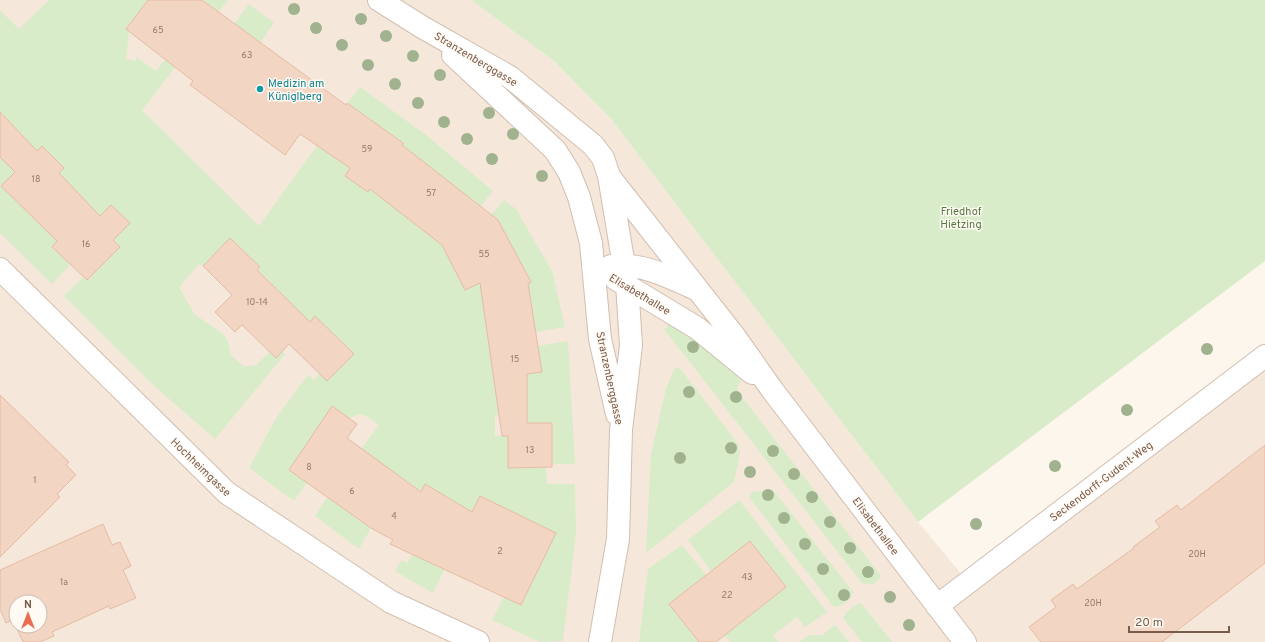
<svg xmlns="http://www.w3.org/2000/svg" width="1265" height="642" font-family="Overpass,sans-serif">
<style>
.residential{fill:#f5e8da;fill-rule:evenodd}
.green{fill:#d8ecc9}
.building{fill:#f3d5c3;stroke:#e6bba3;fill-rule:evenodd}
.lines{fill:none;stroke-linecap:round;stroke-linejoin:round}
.minor-casing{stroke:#d1beb0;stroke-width:24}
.minor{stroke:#fff;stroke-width:22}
.tree{fill:#a0b28e}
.culture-dot{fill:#0f9aa8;stroke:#fffaf3;stroke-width:1.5}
.labels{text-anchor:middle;stroke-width:3;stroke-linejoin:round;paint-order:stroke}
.number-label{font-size:9px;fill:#987a6a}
.street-label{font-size:11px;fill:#7a5c4d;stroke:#fffaf3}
.culture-label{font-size:11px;fill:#0d838f;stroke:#fffaf3;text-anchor:start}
.park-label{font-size:11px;fill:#537a41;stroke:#fffaf3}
</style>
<rect width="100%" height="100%" fill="#fdf6ec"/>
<!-- residential -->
<path class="residential" d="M0 0H471L554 61 611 119 918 522 968 582 1265 356V642H0ZM16 602H40V626H16Z"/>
<!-- green -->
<path class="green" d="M49 0H148L126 29 129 31 126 59 136 61V57L156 71 209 5 204 0H228L142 110 259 226 329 129 342 138 330 155 350 168 345 176 368 192 403 143 347 103 360 87 426 135 493 191 446 249 451 263 465 290 481 282 523 286 531 282 498 220 491 215 504 200 516 209 552 271 565 327 536 332 535 326 487 332 494 379 541 372 538 346 568 341 575 464H552V423H527V414L495 415V436H508V468H546L547 484H575L576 533 563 641 540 642 492 620 504 597 521 605 556 533 480 497 433 593 395 571 402 560 407 563 413 554 422 526 442 494 425 484 421 491 361 449 379 425C369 418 360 409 350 419L339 411 323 434 317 429 289 470 307 483 294 501 249 468 276 418 308 375 314 380 319 374 328 381 354 354 315 317 310 322 257 270 260 267 230 238 203 266 199 264 179 287 194 314 223 334 227 339 231 355 243 366H250L256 365 270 352 283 351 285 354 215 439 152 384 64 296 83 277 87 281 120 247 113 240 130 223 95 221 86 213 52 247 70 265 52 284 0 233V157L1 158 4 123 7 119 0 112V10L19 29Z
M471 0H1265V261L918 522 611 119 554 61Z
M249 4 274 23 260 43 234 24Z
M668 323 674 324 725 361 741 381 737 387 738 392 881 576C876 585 870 585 862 583L664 329 667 328Z
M679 367 738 444 740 453 734 482 646 553 651 454 666 389 674 369Z
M761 491H774L853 592 851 598 840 606 834 607 749 497 752 492Z
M328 496 371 528 359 549 315 516Z
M739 500 827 612 805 627 797 617 773 635 778 642H730L725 635 786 587 750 541 711 571 688 540Z
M682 545 706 575 669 604 699 642H639L648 569Z
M861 603 892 642H862L843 618C846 612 854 604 861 603Z
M835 625 849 642H800L809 635H822Z"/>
<!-- building -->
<path class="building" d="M148 0H202L346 105 347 103 403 143 402 145 498 220 531 282 528 284 542 372 527 374V423H552V467L508 468V436H502L480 283 465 290 442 245 370 189 368 192 345 176 350 168 300 134 285 155 190 85 193 81 126 29Z
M0 112 37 151 42 146 64 168 59 173 100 216 111 205 130 223 113 240 120 247 87 280 52 247 57 241 1 186 15 172 0 157Z
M230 238 260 267 257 270 310 322 315 316 354 354 327 381 289 344 276 358 242 325 235 332 215 312 232 295 203 266Z
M0 395 69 462 66 465 76 475 57 494 60 497 0 557Z
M332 406 357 424 347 438 421 492 425 484 472 512 480 496 556 533 521 605 390 544 393 540 371 528 289 470Z
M1265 445V563L1162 642H1041L1029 627 1056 607 1051 600 1073 584 1077 589 1134 548 1133 547 1160 527 1155 521 1177 505 1181 510Z
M103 524 112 545 120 542 131 566 123 570 136 598 110 609 109 606 52 632 54 636 40 642H23L13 620 6 623 0 609V570ZM16 602H40V626H16Z
M750 541 786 587 716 642H699L669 604Z"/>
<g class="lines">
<defs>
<path id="minor" d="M379 0 422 27 510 77 593 145 603 158 609 176 627 284 631 345 621 430 618 539 600 642
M453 55 555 150 569 172 579 197 591 243 600 339 617 414
M611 179 735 337 773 391 965 642
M611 266C643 263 667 276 696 289
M0 269 227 493 391 602 478 642
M616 279 697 328 752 373
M937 606 1265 356"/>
</defs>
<!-- minor casing -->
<use href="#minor" class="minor-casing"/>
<!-- minor -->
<use href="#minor" class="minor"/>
</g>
<!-- trees -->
<g class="tree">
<circle cx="294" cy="9" r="6"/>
<circle cx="361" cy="19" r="6"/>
<circle cx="316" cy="28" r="6"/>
<circle cx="386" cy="36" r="6"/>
<circle cx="342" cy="45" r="6"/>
<circle cx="413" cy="56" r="6"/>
<circle cx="368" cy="65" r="6"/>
<circle cx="440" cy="75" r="6"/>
<circle cx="395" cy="84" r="6"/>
<circle cx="418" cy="103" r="6"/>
<circle cx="489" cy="113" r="6"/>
<circle cx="444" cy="122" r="6"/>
<circle cx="513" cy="134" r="6"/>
<circle cx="467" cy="139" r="6"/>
<circle cx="492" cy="159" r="6"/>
<circle cx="542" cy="176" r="6"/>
<circle cx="693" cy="347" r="6"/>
<circle cx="1207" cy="349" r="6"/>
<circle cx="689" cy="392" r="6"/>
<circle cx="736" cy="397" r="6"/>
<circle cx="1127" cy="410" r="6"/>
<circle cx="731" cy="448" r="6"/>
<circle cx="773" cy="451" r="6"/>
<circle cx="680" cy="458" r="6"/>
<circle cx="1055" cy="466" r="6"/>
<circle cx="750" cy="472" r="6"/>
<circle cx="794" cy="474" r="6"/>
<circle cx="768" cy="495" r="6"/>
<circle cx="812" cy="497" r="6"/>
<circle cx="784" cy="518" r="6"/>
<circle cx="830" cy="522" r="6"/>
<circle cx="976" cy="524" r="6"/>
<circle cx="805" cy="544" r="6"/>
<circle cx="850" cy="548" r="6"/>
<circle cx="823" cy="569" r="6"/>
<circle cx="868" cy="572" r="6"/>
<circle cx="844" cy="595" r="6"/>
<circle cx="890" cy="597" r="6"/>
<circle cx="909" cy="625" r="6"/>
</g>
<!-- markers -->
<circle class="culture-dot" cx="260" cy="89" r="4"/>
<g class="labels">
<!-- number labels -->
<g class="number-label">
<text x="158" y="33">65</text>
<text x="247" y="58">63</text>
<text x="367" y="152">59</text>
<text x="36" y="182">18</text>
<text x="431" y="196">57</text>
<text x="86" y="247">16</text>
<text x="484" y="257">55</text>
<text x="257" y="305">10-14</text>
<text x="515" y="362">15</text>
<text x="530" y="453">13</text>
<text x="309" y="470">8</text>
<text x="35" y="483">1</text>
<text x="352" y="494">6</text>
<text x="394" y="519">4</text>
<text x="500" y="554">2</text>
<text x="1197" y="557">20H</text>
<text x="747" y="580">43</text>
<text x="64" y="585">1a</text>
<text x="727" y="598">22</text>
<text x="1093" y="606">20H</text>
</g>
<!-- street labels -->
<g class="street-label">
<text transform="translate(476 59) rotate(31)" y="4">Stranzenberggasse</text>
<text transform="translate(640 294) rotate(31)" y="4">Elisabethallee</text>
<text transform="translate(610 378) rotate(78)" y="4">Stranzenberggasse</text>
<text transform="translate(201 467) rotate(44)" y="4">Hochheimgasse</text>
<text transform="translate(1101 481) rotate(-37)" y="4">Seckendorff-Gudent-Weg</text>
<text transform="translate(876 526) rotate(53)" y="4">Elisabethallee</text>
</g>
<!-- culture labels -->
<g class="culture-label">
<text x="268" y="87">Medizin am<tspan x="268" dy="13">Küniglberg</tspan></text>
</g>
<!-- park labels -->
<g class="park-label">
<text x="961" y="215">Friedhof<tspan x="961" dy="13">Hietzing</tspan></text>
</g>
</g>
<!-- north arrow -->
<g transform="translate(28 614)"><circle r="19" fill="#fffaf3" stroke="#cabbb1"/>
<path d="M0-3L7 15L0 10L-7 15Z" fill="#e76f51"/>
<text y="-6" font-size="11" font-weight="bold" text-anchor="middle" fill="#7a5c4d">N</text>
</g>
<!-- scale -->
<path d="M1129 626v6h100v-6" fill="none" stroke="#7a5c4d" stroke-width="2"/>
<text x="1135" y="626" font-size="12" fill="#7a5c4d" stroke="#fffaf3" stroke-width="3" paint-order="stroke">20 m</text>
</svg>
